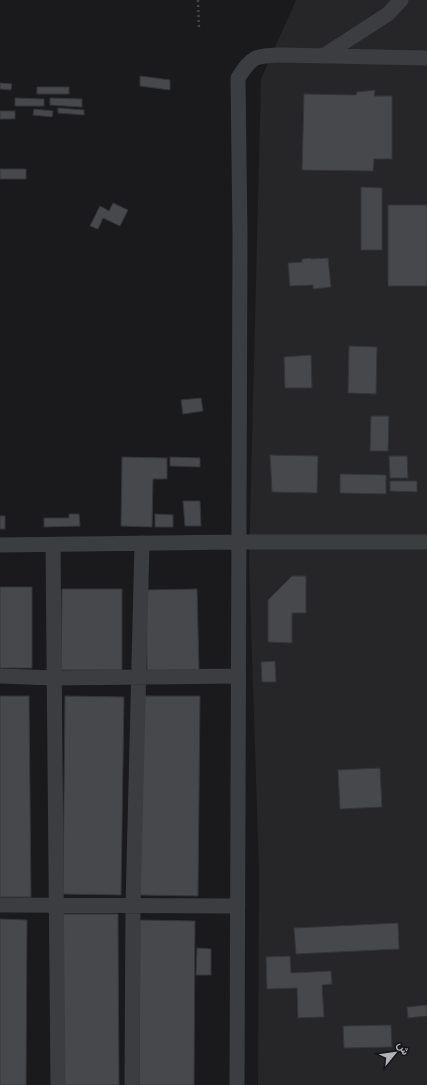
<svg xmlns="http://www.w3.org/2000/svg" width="427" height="1085" font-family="'Public Sans',Vazirmatn,sans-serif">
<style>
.built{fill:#262629}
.building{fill:#47484c;stroke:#343538}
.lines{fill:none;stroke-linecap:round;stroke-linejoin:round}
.path{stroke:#414447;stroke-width:2.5;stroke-dasharray:2 3;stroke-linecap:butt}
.minor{stroke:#3b3d40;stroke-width:15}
</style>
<rect width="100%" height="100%" fill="#1a1a1c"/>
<!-- built -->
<path class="built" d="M296 0H427V1085H258L259 872 249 562 261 79Z"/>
<!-- building -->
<path class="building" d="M140 76 170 80V90L140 86Z
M0 83 12 84 11 90 0 89Z
M37 87H69V94H37Z
M375 90 374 96H392V159H374L373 171 302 170 304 94 356 95 357 92Z
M15 98 44 99V106H15Z
M50 98 82 99V107L50 105Z
M58 108 84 110V115L58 113Z
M34 109 53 111 52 117 33 115Z
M0 111H15V119H0Z
M0 169H26V179H0Z
M361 187 382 188V250H361Z
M113 203 128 210 120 226 103 218 98 229 90 226 100 206 109 211Z
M388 205H427V286H388Z
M311 258V259L328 258 331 287 313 289V285L290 286 288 263 302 262V259Z
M349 346 377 347 376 394 348 393Z
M311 355 312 388H285L284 357Z
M201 398 203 411 183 414 181 400Z
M371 416H389L388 451H370Z
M270 455 318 456 317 493 272 492Z
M389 456H407L408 478H390Z
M122 457 167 458V479H153L152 527 121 526Z
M170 457 200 458V467L170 466Z
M340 474 386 475V494L340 493Z
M390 481H417V492L390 491Z
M183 501H200L201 526H185Z
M69 514H79L80 526 44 527V518H69Z
M155 514 173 515V527H155Z
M0 516H5V529H0Z
M292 576H306V613H292V643L268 642V600Z
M0 587H32V668H0Z
M62 589H122V670H61Z
M197 589 199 670 147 671 146 590Z
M275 661 276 682H262L261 662Z
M0 696H29L31 897H0Z
M65 696 124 697 121 895 63 894Z
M142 696H200L198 896 140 895Z
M380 768 382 807 340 809 338 770Z
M63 914H118L119 1085H64Z
M0 919 27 920 26 1085H0Z
M140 920 195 921 194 1085H139Z
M398 923 399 949 296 954 294 928Z
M197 948 211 949V975H196Z
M290 956 291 973 331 971 332 984 322 985 324 1017 298 1018 297 988 267 989 266 957Z
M427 1005V1016L408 1018 407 1007Z
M391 1025 392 1047 344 1048 343 1026Z"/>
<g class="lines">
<!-- path -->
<path class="path" d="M198 0 199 29"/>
<!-- minor -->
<path class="minor" d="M323 56 388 14 401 0
M0 545 238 542H427
M53 545C54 725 57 905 58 1085
M0 676 54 678 238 676
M0 905 238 906
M132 1085 133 905 142 543
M237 1085 240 235 238 78C252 56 255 56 280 55L427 58"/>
</g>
<!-- north arrow -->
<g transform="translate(395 1053) rotate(61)" stroke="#151517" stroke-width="3" paint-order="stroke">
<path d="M0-3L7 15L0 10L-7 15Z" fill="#adb4ba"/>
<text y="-6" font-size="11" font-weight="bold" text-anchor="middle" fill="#adb4ba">ش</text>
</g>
</svg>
